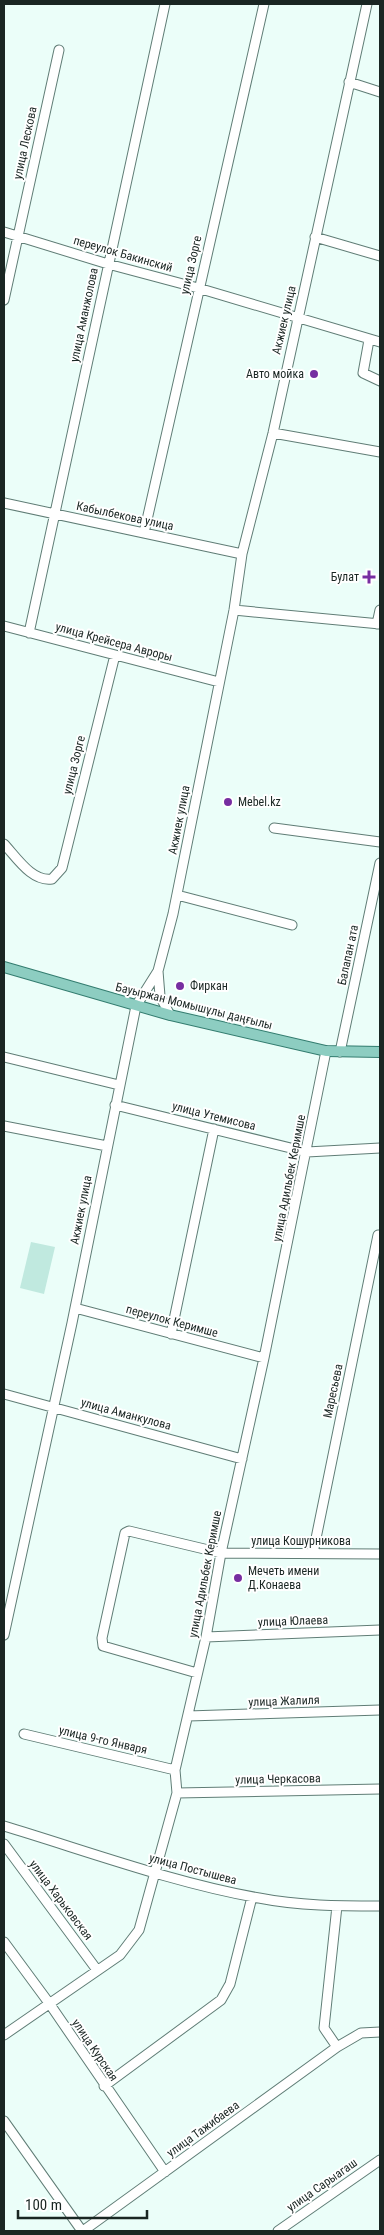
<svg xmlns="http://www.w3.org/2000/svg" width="384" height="2235" font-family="'Roboto Condensed',sans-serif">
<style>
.green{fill:#c0e9df}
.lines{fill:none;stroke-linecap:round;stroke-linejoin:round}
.minor-casing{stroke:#607d76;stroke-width:11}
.major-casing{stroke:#337c6f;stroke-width:12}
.minor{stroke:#fff;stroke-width:9}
.major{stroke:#8dcdc1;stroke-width:10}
.poi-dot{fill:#772ea1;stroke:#fff;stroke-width:2}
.labels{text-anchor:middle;stroke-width:4;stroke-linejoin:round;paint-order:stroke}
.street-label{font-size:12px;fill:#1a2623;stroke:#fff}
.poi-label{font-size:12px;fill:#1a2623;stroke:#fff;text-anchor:start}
</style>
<rect width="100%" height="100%" fill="#ebfef9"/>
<!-- green -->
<path class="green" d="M31 1242 55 1247 44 1294 20 1288Z"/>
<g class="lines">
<defs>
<path id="minor" d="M349 82 380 92
M4 232 108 264 198 288 380 342
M315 237 380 256
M4 300 59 50
M369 340 363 373 380 381
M273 433 380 452
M4 503 242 554
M144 533 264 4
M234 610 380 624
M377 624 380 610
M4 626 219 682
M29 633 165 4
M274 828 380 842
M4 844C17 858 32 882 52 879L62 868 115 655
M177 895 292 925
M158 971 160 996 170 1015
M340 1052 380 863
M4 1057 119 1085
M115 1105 307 1152 380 1148
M4 1126 107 1146
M75 1308 264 1358
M171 1334 214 1129
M4 1394 242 1459
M313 1553 378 1235
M4 1635 72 1323 136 1006 158 971 173 914 234 610 242 554 273 433 367 4
M206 1637 380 1630
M197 1673 103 1646 102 1638 125 1533 129 1531 221 1553 380 1554
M188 1716 380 1710
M24 1734 175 1770
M177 1793 380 1789
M4 1826C87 1851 174 1883 259 1898 299 1906 340 1906 380 1906
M4 1844 97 1970
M4 1942 49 2003 165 2172
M4 2035 120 1955 139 1930 177 1793 175 1770 206 1637 221 1553 264 1358 326 1051
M337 2047 324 2028 337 1906
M104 2086 221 2000 230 1984 252 1897
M4 2121 82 2231
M83 2231 337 2047 361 2033 380 2032
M278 2231 380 2160"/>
<path id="major" d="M4 967 170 1015 326 1051 380 1052"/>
</defs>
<!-- minor casing -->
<use href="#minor" class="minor-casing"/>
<!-- major casing -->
<use href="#major" class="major-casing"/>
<!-- minor -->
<use href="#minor" class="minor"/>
<!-- major -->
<use href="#major" class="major"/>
</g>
<!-- markers -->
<g class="poi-dot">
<circle cx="314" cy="374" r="5"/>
<path d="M366.5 569.5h5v5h5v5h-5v5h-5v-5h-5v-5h5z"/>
<circle cx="228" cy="802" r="5"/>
<circle cx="180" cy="986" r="5"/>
<circle cx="238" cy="1578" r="5"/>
</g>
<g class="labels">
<!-- street labels -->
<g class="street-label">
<text transform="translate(25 143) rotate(-78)" y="4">улица Лескова</text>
<text transform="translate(123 254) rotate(16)" y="4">переулок Бакинский</text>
<text transform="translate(191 265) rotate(-77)" y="4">улица Зорге</text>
<text transform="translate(84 315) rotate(-78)" y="4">улица Аманжолова</text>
<text transform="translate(284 320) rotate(-77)" y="4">Акжиек улица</text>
<text transform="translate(125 516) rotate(12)" y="4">Кабылбекова улица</text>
<text transform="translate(114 642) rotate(15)" y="4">улица Крейсера Авроры</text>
<text transform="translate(74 765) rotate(-76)" y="4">улица Зорге</text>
<text transform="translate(179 820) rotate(-79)" y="4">Акжиек улица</text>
<text transform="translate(348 955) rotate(-78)" y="4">Балапан ата</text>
<text transform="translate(194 1006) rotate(14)" y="4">Бауыржан Момышұлы даңғылы</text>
<text transform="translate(214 1116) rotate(14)" y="4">улица Утемисова</text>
<text transform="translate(289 1178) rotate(-79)" y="4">улица Адильбек Керимше</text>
<text transform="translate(81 1210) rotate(-79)" y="4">Акжиек улица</text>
<text transform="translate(172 1321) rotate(15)" y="4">переулок Керимше</text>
<text transform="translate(333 1391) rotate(-78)" y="4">Маресьева</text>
<text transform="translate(126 1414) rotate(15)" y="4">улица Аманкулова</text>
<text x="301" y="1545">улица Кошурникова</text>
<text transform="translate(205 1574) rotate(-79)" y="4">улица Адильбек Керимше</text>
<text transform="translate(293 1621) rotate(-2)" y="4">улица Юлаева</text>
<text transform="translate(284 1701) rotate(-2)" y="4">улица Жалиля</text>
<text transform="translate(103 1740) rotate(13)" y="4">улица 9-го Января</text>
<text transform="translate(278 1779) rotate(-1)" y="4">улица Черкасова</text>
<text transform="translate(193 1869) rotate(15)" y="4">улица Постышева</text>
<text transform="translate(61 1900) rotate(53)" y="4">улица Харьковская</text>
<text transform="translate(95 2050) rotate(56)" y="4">улица Курская</text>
<text transform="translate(203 2129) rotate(-36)" y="4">улица Тажибаева</text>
<text transform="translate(322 2185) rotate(-35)" y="4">улица Сарыагаш</text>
</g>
<!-- poi labels -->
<g class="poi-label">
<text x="304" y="378" text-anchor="end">Авто мойка</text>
<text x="359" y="581" text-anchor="end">Булат</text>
<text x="238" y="806">Mebel.kz</text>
<text x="190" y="990">Фиркан</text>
<text x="248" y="1575">Мечеть имени<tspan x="248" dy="14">Д.Конаева</tspan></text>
</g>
</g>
<!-- border -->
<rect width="384" height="2235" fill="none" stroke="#1a2623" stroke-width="10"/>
<!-- scale -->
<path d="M18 2210v8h129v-8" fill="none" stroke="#1a2623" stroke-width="2.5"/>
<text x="25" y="2210" font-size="15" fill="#1a2623" stroke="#ffffff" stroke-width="4" paint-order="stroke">100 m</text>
</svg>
